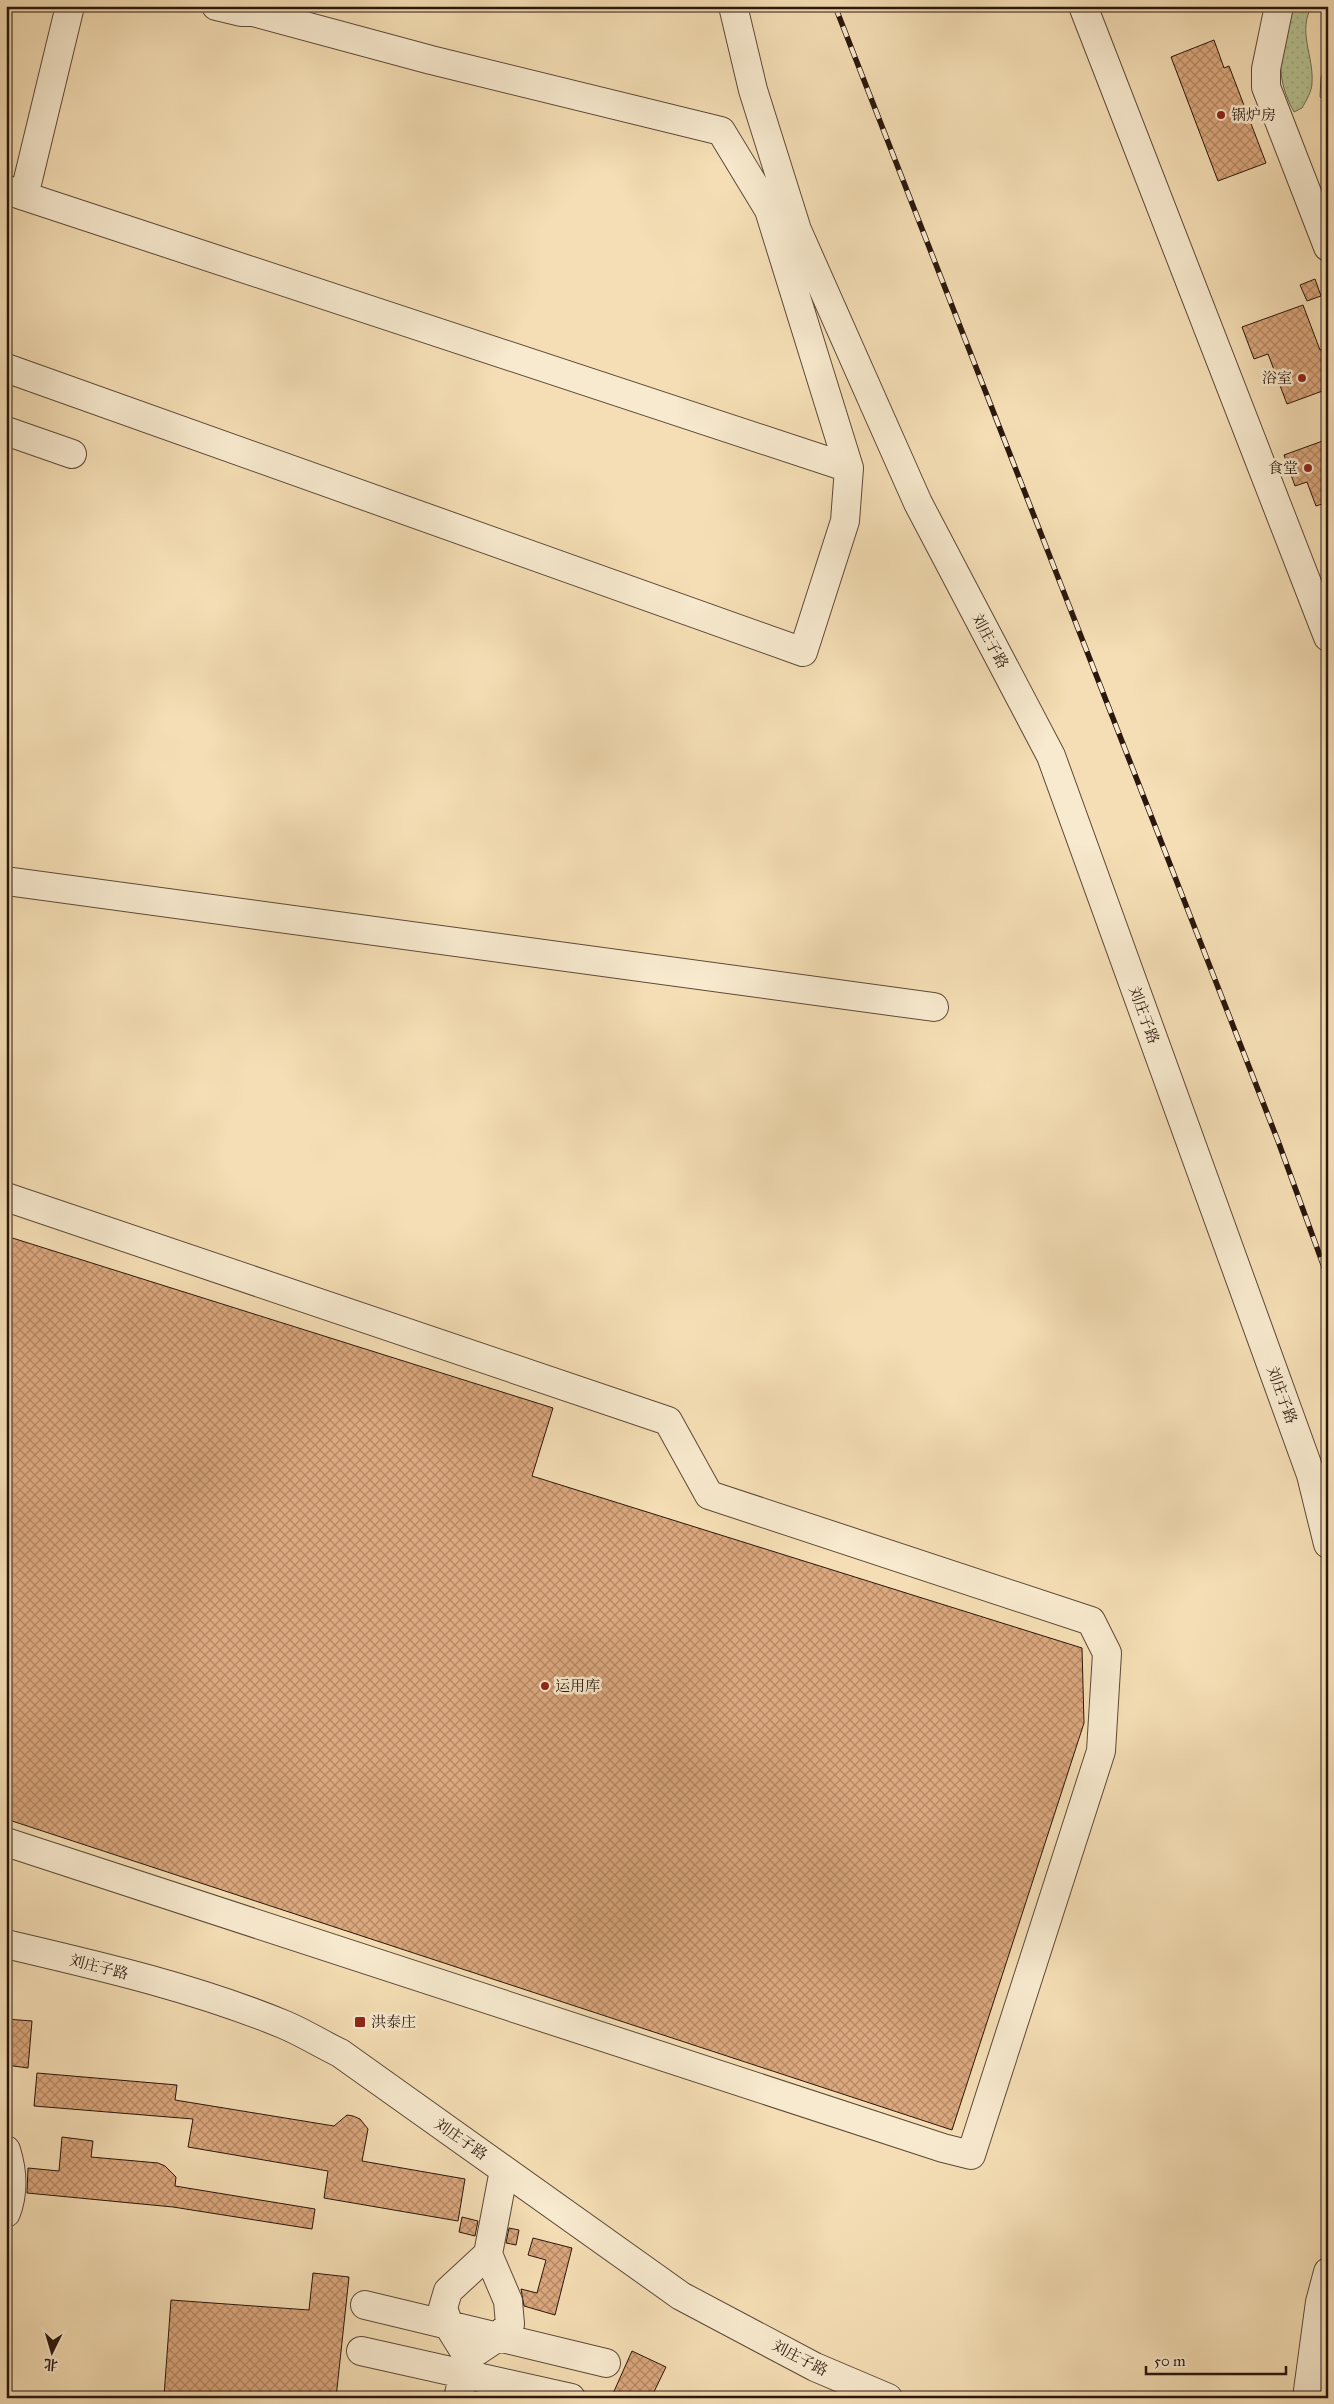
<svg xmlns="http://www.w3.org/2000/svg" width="1334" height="2404" font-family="'IM FELL Great Primer','Noto Serif SC',serif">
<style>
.grass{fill:url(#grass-dots);stroke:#706c50}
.forest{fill:url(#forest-firs);stroke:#706c50}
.building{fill:url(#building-cross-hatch);stroke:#2a170d}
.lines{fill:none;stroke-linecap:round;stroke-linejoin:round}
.minor-casing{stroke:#5d4937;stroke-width:30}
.minor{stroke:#f8eacf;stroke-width:28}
.rail-casing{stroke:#2a170d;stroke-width:5.5}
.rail{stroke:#f8eacf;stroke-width:4;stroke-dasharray:11;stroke-linecap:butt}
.poi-dot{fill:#8f2418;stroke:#f8eacf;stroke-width:2}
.labels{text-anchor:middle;stroke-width:5;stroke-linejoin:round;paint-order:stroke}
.poi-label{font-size:15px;fill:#2a170d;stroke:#f8eacf;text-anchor:start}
.street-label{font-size:15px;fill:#2a170d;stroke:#f8eacf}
</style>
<defs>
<pattern id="grass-dots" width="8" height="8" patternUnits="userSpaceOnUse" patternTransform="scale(1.25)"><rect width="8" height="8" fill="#b6c292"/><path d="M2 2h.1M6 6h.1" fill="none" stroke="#9da67d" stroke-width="1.8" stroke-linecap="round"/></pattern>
<pattern id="forest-firs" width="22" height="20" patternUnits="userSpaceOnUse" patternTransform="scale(1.25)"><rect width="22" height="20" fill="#b6c292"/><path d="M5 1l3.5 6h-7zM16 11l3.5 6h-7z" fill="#9da67d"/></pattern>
<pattern id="building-cross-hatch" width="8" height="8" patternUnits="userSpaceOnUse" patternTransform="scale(1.25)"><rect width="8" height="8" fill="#dca87e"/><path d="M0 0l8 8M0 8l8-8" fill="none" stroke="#b38866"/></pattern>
</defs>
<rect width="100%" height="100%" fill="#f5deb5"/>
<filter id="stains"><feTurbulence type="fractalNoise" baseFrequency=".004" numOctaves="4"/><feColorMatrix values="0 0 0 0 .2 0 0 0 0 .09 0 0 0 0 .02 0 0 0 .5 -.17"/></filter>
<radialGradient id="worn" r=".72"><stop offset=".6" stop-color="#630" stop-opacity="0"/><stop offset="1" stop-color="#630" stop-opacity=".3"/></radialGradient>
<!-- grass -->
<path class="grass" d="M1291 6H1312C1297 31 1314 56 1312 83 1312 91 1306 101 1302 108L1294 112C1272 72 1282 48 1291 6Z"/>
<!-- forest -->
<path class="forest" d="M1328 63V102L1320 97 1321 77Z"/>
<!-- building -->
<path class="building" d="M1214 40 1224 68 1229 66 1266 163 1218 181 1171 57Z
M1315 279 1321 296 1307 301 1300 285Z
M1303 305 1320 350 1328 347V389L1287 404 1268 354 1254 359 1242 327Z
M1328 439V502L1316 506 1307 482 1295 486 1284 455Z
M6 1236 553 1408 532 1476 1082 1648 1084 1723 952 2130 6 1819Z
M6 2019 32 2021 28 2068 6 2065Z
M37 2073 177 2085 175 2100 334 2126 347 2115 353 2116 360 2119 368 2129 362 2161 465 2179 458 2221 324 2198 328 2171 188 2147 193 2119 34 2106Z
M62 2137 93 2141 91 2157 158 2163 165 2166 176 2177 175 2186 315 2209 312 2229 173 2207 27 2193 28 2168 59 2171Z
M462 2217 478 2221 475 2236 459 2232Z
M509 2228 519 2230 516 2245 506 2243Z
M533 2238 572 2248 555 2315 524 2306 521 2289 537 2293 546 2260 528 2255Z
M313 2273 349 2277 336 2398 164 2396 171 2300 309 2310Z
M632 2351 666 2367 651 2398H611Z"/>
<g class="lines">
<defs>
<path id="minor" d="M733 6 753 90 797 230 918 503 1051 756 1311 1475 1328 1544
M1083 6 1328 637
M1279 6 1266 69V87L1328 247
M7 190 24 196 70 6
M24 196 849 468 769 210 721 131 431 60 253 12H241L216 6
M6 368 803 652 845 521 849 468
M6 431 72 454
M6 881 934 1007
M6 1197 668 1421 709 1495 1091 1621 1107 1653 1101 1751 971 2155 943 2148 6 1842
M6 1944C100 1966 196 1988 285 2025 304 2033 321 2044 340 2053L681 2296 815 2367 888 2398
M6 2150C13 2172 14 2192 6 2213
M488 2254 508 2301 510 2324 498 2337 468 2357 450 2328 443 2308 448 2291 488 2254 504 2170
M365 2305 606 2363
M361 2351 571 2398
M458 2398 468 2357
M1307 2398 1320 2302 1328 2272"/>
</defs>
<!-- minor casing -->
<use href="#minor" class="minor-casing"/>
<!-- minor -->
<use href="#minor" class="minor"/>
<defs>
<path id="rail" d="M835 6 1278 1141 1328 1278"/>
</defs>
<!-- rail casing -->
<use href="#rail" class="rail-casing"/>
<!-- rail -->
<use href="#rail" class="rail"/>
</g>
<!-- markers -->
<g class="poi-dot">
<circle cx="1221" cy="115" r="5"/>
<circle cx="1302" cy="378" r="5"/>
<circle cx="1308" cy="468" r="5"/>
<circle cx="545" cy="1686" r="5"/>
<rect x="354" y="2016" width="12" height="12" rx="2.5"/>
</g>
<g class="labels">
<!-- poi labels -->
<g class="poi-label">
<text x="1231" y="120">锅炉房</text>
<text x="1292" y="383" text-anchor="end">浴室</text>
<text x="1298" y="473" text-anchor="end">食堂</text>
<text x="555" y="1691">运用库</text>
<text x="371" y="2027">洪泰庄</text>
</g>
<!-- street labels -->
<g class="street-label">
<text transform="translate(990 641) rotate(62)" y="5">刘庄子路</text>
<text transform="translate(1144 1015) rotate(70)" y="5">刘庄子路</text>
<text transform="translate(1282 1395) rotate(70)" y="5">刘庄子路</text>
<text transform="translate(99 1967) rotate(14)" y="5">刘庄子路</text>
<text transform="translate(461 2139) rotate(35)" y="5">刘庄子路</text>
<text transform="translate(800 2358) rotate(27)" y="5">刘庄子路</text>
</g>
</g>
<!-- margin -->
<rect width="1334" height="2404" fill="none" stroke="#f5deb5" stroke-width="25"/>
<rect x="8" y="8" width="1319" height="2389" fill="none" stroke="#2a170d" stroke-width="2.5"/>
<rect x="12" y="12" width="1309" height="2379" fill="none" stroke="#2a170d"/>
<!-- north arrow -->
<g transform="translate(52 2352) rotate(185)" stroke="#f8eacf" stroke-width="4" paint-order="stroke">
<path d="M0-4L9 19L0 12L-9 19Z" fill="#2a170d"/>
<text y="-8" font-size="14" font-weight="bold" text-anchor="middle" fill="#2a170d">北</text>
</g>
<!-- scale -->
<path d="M1146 2366v8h140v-8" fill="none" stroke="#2a170d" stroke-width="2.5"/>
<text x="1154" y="2366" font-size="15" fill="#2a170d" stroke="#f8eacf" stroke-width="4" paint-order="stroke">50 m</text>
<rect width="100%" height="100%" filter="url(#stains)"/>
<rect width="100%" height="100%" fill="url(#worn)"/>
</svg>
